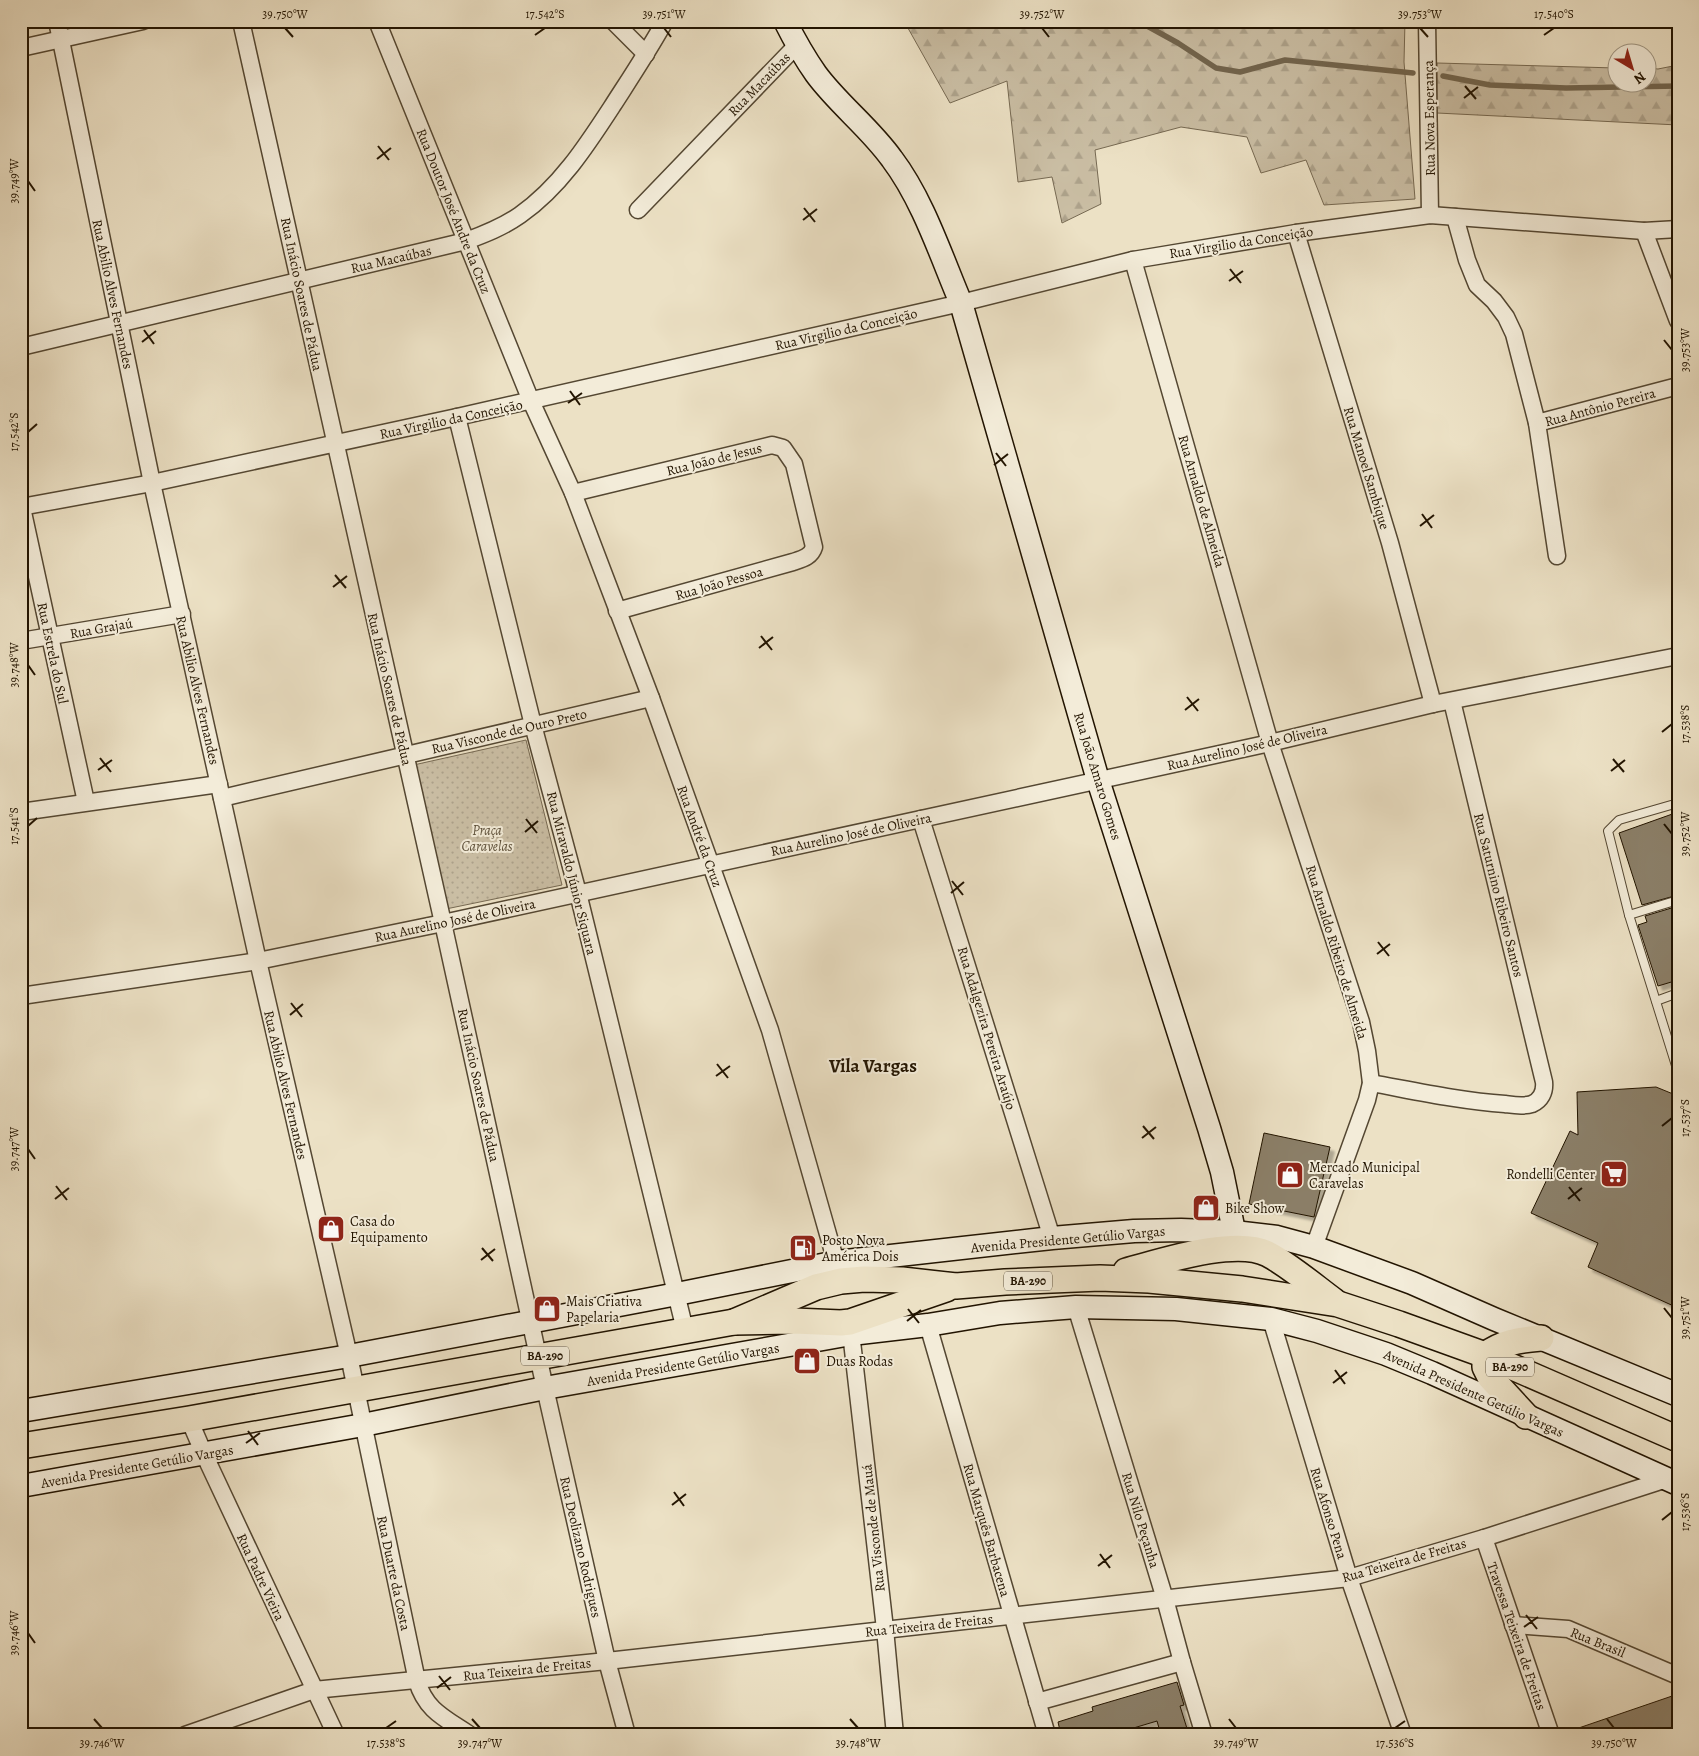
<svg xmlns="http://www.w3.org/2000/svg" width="1699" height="1756" font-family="Alegreya,serif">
<defs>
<pattern id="forest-firs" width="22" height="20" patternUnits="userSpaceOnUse" patternTransform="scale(1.25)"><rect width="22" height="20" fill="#cabea4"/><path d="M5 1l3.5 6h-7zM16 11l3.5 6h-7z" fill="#ada28b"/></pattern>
<pattern id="park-dots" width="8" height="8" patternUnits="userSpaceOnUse" patternTransform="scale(1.25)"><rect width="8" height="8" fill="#cabea4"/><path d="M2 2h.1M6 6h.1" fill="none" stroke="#ada28b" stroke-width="1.8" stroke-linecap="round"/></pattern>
<filter id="shadow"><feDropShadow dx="4.5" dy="4.5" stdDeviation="1" flood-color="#0004"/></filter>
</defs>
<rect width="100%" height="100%" fill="#ece1c5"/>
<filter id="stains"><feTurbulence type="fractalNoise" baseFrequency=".004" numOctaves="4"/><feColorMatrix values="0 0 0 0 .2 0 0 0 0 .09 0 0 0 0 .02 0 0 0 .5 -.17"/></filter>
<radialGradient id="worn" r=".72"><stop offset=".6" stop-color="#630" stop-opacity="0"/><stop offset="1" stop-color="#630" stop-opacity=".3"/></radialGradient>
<!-- forest -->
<g fill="url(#forest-firs)" stroke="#766952">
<polygon points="904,21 1405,21 1404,62 1415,199 1324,205 1306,160 1261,173 1247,137 1181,127 1095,150 1101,204 1062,223 1052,177 1018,182 1007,81 950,103"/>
<polygon points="1437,63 1616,68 1616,82 1646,82 1647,68 1658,69 1678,65 1678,125 1437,113"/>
</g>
<!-- park -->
<polygon fill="url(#park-dots)" stroke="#766952" points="526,740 562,885 441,910 409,766"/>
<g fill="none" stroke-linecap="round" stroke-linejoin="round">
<!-- stream -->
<g stroke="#72654e" stroke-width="5.5">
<polyline points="1138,21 1178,43 1216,68 1240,72 1285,60 1413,73"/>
<polyline points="1443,76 1490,85 1566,88 1678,86"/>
</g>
</g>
<!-- building -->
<g fill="#8b7f67" stroke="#221401" filter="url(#shadow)">
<polygon points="1678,812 1678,895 1642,905 1619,833"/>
<polygon points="1678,906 1678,980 1658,986 1638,925 1647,922 1645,916"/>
<polygon points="1656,1087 1678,1096 1678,1308 1588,1267 1598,1243 1531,1213 1570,1131 1578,1135 1577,1092"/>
<polygon points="1264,1133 1330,1147 1314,1217 1249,1204"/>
<polygon points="1177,1682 1184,1705 1180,1706 1189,1735 1161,1735 1157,1721 1110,1735 1061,1735 1058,1722 1093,1711 1092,1707"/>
<polygon points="1678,1694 1678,1735 1568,1735 1567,1732"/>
</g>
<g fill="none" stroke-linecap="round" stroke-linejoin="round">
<!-- lane casing -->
<g stroke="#544732" stroke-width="10">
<g id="lane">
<polyline points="1678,803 1619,820 1608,831 1629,915 1678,1072"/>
<polyline points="1629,915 1678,900"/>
<polyline points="1656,1001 1678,993"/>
</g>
</g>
<!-- street casing -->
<g stroke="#544732" stroke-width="19">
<g id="street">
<path d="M57 21 152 483 258 961 349 1356 417 1681C426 1711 445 1718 470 1735"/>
<polyline points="241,21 443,923 545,1388 607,1661 627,1735"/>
<polyline points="377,21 531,401 573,493 651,698 770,1030 839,1273"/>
<polyline points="613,21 646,54"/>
<polyline points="1427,21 1430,215"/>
<polyline points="21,48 143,21"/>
<polyline points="638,210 797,45"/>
<polyline points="1455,217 1467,260 1477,285 1494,301 1506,317 1514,334 1537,423 1557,556"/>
<polyline points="1644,231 1678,321"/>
<polyline points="1296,233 1390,543 1433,704"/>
<polyline points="1133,260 1270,743 1361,1022 1367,1051 1371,1083 1367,1100 1314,1247"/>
<path d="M21 347 466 241C485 234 503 227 520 215 560 187 587 145 613 105 631 77 649 50 665 21"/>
<polyline points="457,417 533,725 578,893 685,1330"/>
<polyline points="1537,423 1678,386"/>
<path d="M573 493 772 445 783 448 794 464 814 547C811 557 802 559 793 562L617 611"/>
<polyline points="21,503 86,802"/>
<polyline points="21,507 152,483 457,417 961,303 1133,260 1296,233 1430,215 1644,231 1678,229"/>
<polyline points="21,641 182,614"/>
<polyline points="222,798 651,698"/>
<polyline points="21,812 219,784"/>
<polyline points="921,819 1052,1238"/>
<polyline points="21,996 258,961 443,923 1270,743 1433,704 1678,656"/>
<path d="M1371 1083C1415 1091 1460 1101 1505 1104 1513 1105 1523 1107 1532 1104 1541 1100 1545 1092 1544 1082L1452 701"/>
<polyline points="1076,1307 1165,1599 1182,1662 1204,1735"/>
<polyline points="1271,1319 1349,1578 1403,1735"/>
<polyline points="850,1324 885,1629 895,1735"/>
<polyline points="928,1325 1047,1735"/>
<polyline points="189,1419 204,1454 336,1735"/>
<polyline points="1484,1538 1551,1735"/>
<polyline points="1513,1625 1568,1629 1678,1676"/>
<polyline points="1037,1702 1182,1662"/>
<polyline points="185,1735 314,1690 607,1661 1349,1578 1484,1538 1667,1479"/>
</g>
</g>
<!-- secondary casing -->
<g stroke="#221401" stroke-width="25">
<g id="secondary">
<path d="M785 21C794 39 804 57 816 74 838 104 870 128 892 159 923 200 941 256 961 303L1098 780 1209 1128 1222 1172 1237 1246"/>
<polyline points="21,1411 349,1356 677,1294 837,1262 1052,1238 1134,1231 1181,1230 1234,1232 1277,1237 1314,1247 1412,1283 1494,1319 1678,1395"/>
<polyline points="21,1486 363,1425 545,1388 851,1334 928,1325 1000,1313 1076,1307 1176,1309 1271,1319 1317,1331 1386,1354 1432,1373 1678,1484"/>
</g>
</g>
<!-- primary casing -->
<g stroke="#221401" stroke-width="28">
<g id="primary">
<path d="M1126 1271C1161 1262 1235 1237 1268 1254 1289 1265 1315 1287 1334 1301"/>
<polyline points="734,1322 816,1287 841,1281 864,1279 902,1280 956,1286 1005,1282 1100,1278 1149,1280 1242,1289 1338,1304 1399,1324 1485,1355 1678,1439"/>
<path d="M1526 1416 1490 1377 1485 1367V1355C1504 1342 1518 1340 1541 1338"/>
<polyline points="21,1446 189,1419 734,1322 794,1321 841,1323 850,1322 946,1289"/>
</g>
</g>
<!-- lane -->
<use href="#lane" stroke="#f3ecd9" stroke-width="8"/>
<!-- street -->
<use href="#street" stroke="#f3ecd9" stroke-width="16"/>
<!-- secondary -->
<use href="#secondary" stroke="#f3ecd9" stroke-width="22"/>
<!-- primary -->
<use href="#primary" stroke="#ece1c5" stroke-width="25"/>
</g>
<!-- ticks -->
<path fill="none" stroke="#221401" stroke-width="2" d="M285 28 293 37M664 28 671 37M1042 28 1049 37M1420 28 1428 37M535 35 545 28M1544 35 1554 28M1465 86 1476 99M1464 98 1478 87M378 146 389 160M377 159 391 148M28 181 35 191M804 208 815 222M803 220 817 209M1230 269 1241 283M1229 281 1243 271M144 330 154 344M1664 340 1672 350M142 342 156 331M570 391 580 405M568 403 582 393M28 432 37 424M996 453 1006 466M994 465 1008 454M1422 514 1432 528M1420 526 1434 515M335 575 346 588M333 587 347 576M761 636 772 650M759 648 773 637M28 665 35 675M1187 697 1198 711M1185 710 1199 699M1662 732 1672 724M100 758 111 772M1613 759 1624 772M98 770 112 760M1611 771 1625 760M526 819 537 833M1664 824 1672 834M28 826 37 818M525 832 538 821M952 881 963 895M951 893 964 882M1378 942 1389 956M1377 954 1390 944M291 1003 302 1017M290 1015 303 1004M717 1064 728 1078M716 1076 730 1066M1143 1126 1154 1139M1662 1126 1672 1118M1142 1138 1156 1127M28 1149 35 1159M56 1186 67 1200M1569 1187 1580 1201M55 1199 69 1188M1568 1199 1582 1188M482 1248 493 1261M481 1260 495 1249M1664 1308 1672 1318M908 1309 919 1323M907 1321 921 1310M1335 1370 1345 1384M1333 1383 1347 1372M248 1431 258 1445M246 1443 260 1433M674 1492 684 1506M672 1505 686 1494M1662 1520 1672 1512M1100 1554 1110 1568M1098 1566 1112 1555M1526 1615 1537 1629M1524 1627 1538 1617M28 1633 35 1643M439 1676 450 1690M437 1688 451 1677M94 1719 102 1728M472 1719 480 1728M850 1719 858 1728M1229 1719 1236 1728M1607 1719 1614 1728M386 1728 396 1721M1395 1728 1405 1721"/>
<!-- icons -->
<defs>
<g id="supermarket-square" transform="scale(1.4375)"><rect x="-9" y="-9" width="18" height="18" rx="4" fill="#8f2418" stroke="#f3ecd9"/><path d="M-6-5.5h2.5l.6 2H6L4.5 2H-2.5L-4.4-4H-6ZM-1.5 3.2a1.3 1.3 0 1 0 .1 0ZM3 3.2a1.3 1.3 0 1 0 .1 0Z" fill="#fff"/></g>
<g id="shop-square" transform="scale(1.4375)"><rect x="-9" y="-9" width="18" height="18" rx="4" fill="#8f2418" stroke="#f3ecd9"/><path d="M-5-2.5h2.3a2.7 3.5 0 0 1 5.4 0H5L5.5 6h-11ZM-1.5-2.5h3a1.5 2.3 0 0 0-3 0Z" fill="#fff"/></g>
<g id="fuel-square" transform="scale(1.4375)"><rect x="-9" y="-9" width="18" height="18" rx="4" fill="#8f2418" stroke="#f3ecd9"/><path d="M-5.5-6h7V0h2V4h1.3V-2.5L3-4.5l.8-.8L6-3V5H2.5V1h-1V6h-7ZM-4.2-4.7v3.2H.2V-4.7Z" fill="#fff"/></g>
</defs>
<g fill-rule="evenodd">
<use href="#supermarket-square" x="1614" y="1174"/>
<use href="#shop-square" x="1290" y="1175"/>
<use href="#shop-square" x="1206" y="1208"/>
<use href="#shop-square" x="331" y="1229"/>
<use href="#fuel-square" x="803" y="1248"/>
<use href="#shop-square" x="547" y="1309"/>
<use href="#shop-square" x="807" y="1361"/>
</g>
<g text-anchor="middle" stroke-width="4" stroke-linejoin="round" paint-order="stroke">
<!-- shield labels -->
<g fill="#f3ecd9" stroke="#615542" stroke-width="1">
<rect x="1004" y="1271.5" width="48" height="19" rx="4"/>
<rect x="521" y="1346.5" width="48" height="19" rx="4"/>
<rect x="1486" y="1357.5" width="48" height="19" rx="4"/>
</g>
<g font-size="12" font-weight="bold" fill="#221401">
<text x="1028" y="1285">BA-290</text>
<text x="545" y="1360">BA-290</text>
<text x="1510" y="1371">BA-290</text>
</g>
<!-- street labels -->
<g font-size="14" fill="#221401" stroke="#f3ecd9">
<text transform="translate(759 84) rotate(-46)" y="5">Rua Macaúbas</text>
<text transform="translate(1429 118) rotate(-91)" y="5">Rua Nova Esperança</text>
<text transform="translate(454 211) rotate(68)" y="5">Rua Doutor José Andre da Cruz</text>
<text transform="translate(1241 242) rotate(-9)" y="5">Rua Virgilio da Conceição</text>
<text transform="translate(391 259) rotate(-13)" y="5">Rua Macaúbas</text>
<text transform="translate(113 294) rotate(78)" y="5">Rua Abilio Alves Fernandes</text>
<text transform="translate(302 294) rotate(78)" y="5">Rua Inácio Soares de Pádua</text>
<text transform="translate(846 329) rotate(-13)" y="5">Rua Virgilio da Conceição</text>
<text transform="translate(1600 407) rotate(-15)" y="5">Rua Antônio Pereira</text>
<text transform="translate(451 419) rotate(-12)" y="5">Rua Virgilio da Conceição</text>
<text transform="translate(714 459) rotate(-14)" y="5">Rua João de Jesus</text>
<text transform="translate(1367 468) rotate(73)" y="5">Rua Manoel Sambique</text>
<text transform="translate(1202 501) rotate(74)" y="5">Rua Arnaldo de Almeida</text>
<text transform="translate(719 583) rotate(-16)" y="5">Rua João Pessoa</text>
<text transform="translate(101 628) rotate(-10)" y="5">Rua Grajaú</text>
<text transform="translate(53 653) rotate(78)" y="5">Rua Estrela do Sul</text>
<text transform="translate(390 689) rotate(77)" y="5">Rua Inácio Soares de Pádua</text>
<text transform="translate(198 690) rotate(77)" y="5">Rua Abilio Alves Fernandes</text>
<text transform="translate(509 731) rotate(-13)" y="5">Rua Visconde de Ouro Preto</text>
<text transform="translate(1247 747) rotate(-13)" y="5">Rua Aurelino José de Oliveira</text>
<text transform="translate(1098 776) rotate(73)" y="5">Rua João Amaro Gomes</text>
<text transform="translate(851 834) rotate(-12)" y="5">Rua Aurelino José de Oliveira</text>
<text transform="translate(700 836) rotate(70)" y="5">Rua André da Cruz</text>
<text transform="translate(572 873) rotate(76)" y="5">Rua Miravaldo Júnior Siquara</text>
<text transform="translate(1499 895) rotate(76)" y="5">Rua Saturnino Ribeiro Santos</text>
<text transform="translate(455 920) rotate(-12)" y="5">Rua Aurelino José de Oliveira</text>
<text transform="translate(1337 952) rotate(73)" y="5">Rua Arnaldo Ribeiro de Almeida</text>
<text transform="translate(987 1028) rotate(73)" y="5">Rua Adalgezira Pereira Araújo</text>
<text transform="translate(286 1085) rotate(77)" y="5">Rua Abilio Alves Fernandes</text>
<text transform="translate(479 1085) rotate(78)" y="5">Rua Inácio Soares de Pádua</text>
<text transform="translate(1068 1239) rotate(-5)" y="5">Avenida Presidente Getúlio Vargas</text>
<text transform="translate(683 1364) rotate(-10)" y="5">Avenida Presidente Getúlio Vargas</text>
<text transform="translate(1474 1393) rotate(24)" y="5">Avenida Presidente Getúlio Vargas</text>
<text transform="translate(137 1466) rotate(-10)" y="5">Avenida Presidente Getúlio Vargas</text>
<text transform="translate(1329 1513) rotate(73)" y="5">Rua Afonso Pena</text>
<text transform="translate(1141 1520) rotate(73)" y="5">Rua Nilo Peçanha</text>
<text transform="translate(873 1528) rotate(-96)" y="5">Rua Visconde de Mauá</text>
<text transform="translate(987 1530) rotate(74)" y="5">Rua Marquês Barbacena</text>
<text transform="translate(581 1547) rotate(77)" y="5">Rua Deolizano Rodrigues</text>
<text transform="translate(1404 1560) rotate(-16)" y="5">Rua Teixeira de Freitas</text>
<text transform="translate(394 1573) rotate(78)" y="5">Rua Duarte da Costa</text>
<text transform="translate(261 1577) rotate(65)" y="5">Rua Padre Vieira</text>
<text transform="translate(929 1625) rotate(-6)" y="5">Rua Teixeira de Freitas</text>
<text transform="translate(1517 1636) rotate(71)" y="5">Travessa Teixeira de Freitas</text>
<text transform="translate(1598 1642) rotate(22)" y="5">Rua Brasil</text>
<text transform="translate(527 1669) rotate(-6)" y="5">Rua Teixeira de Freitas</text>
</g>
<!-- park labels -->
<g font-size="14" font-style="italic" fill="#5d503a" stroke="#f3ecd9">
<text x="487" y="835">Praça<tspan x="487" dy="16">Caravelas</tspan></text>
</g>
<!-- poi labels -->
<g font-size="14" fill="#221401" stroke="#f3ecd9" text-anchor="start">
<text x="1309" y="1172">Mercado Municipal<tspan x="1309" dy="16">Caravelas</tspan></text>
<text x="1595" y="1179" text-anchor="end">Rondelli Center</text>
<text x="1225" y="1213">Bike Show</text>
<text x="350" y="1226">Casa do<tspan x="350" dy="16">Equipamento</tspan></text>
<text x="822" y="1245">Posto Nova<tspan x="822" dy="16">América Dois</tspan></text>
<text x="566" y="1306">Mais Criativa<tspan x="566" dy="16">Papelaria</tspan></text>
<text x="826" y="1366">Duas Rodas</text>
</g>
<!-- district labels -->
<g font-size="19" font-weight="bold" fill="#221401" stroke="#f3ecd9">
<text x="873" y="1072">Vila Vargas</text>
</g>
</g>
<!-- margin -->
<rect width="1699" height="1756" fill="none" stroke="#ece1c5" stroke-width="55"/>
<!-- north arrow -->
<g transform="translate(1632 68) rotate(142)"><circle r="24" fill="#f3ecd9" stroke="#9f9683"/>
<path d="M0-4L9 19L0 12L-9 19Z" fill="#8f2418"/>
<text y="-8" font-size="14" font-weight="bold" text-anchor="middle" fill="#221401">N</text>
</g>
<rect x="28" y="28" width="1644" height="1700" fill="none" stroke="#221401" stroke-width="2"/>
<g font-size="12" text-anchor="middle" fill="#221401">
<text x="285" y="18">39.750°W</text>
<text x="545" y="18">17.542°S</text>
<text x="664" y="18">39.751°W</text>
<text x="1042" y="18">39.752°W</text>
<text x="1420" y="18">39.753°W</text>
<text x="1554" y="18">17.540°S</text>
<text transform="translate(14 181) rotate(-90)" y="4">39.749°W</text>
<text transform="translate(1685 350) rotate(-90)" y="4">39.753°W</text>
<text transform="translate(14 432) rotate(-90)" y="4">17.542°S</text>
<text transform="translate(14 665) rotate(-90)" y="4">39.748°W</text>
<text transform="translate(1685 724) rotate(-90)" y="4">17.538°S</text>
<text transform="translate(14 826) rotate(-90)" y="4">17.541°S</text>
<text transform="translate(1685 834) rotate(-90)" y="4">39.752°W</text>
<text transform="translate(1685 1118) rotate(-90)" y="4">17.537°S</text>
<text transform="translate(14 1149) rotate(-90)" y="4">39.747°W</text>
<text transform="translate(1685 1318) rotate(-90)" y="4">39.751°W</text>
<text transform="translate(1685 1512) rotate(-90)" y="4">17.536°S</text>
<text transform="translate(14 1633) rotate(-90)" y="4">39.746°W</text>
<text x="102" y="1747">39.746°W</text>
<text x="386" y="1747">17.538°S</text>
<text x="480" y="1747">39.747°W</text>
<text x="858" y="1747">39.748°W</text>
<text x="1236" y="1747">39.749°W</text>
<text x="1395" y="1747">17.536°S</text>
<text x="1614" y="1747">39.750°W</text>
</g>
<rect width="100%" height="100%" filter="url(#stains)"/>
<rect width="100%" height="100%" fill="url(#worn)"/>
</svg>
